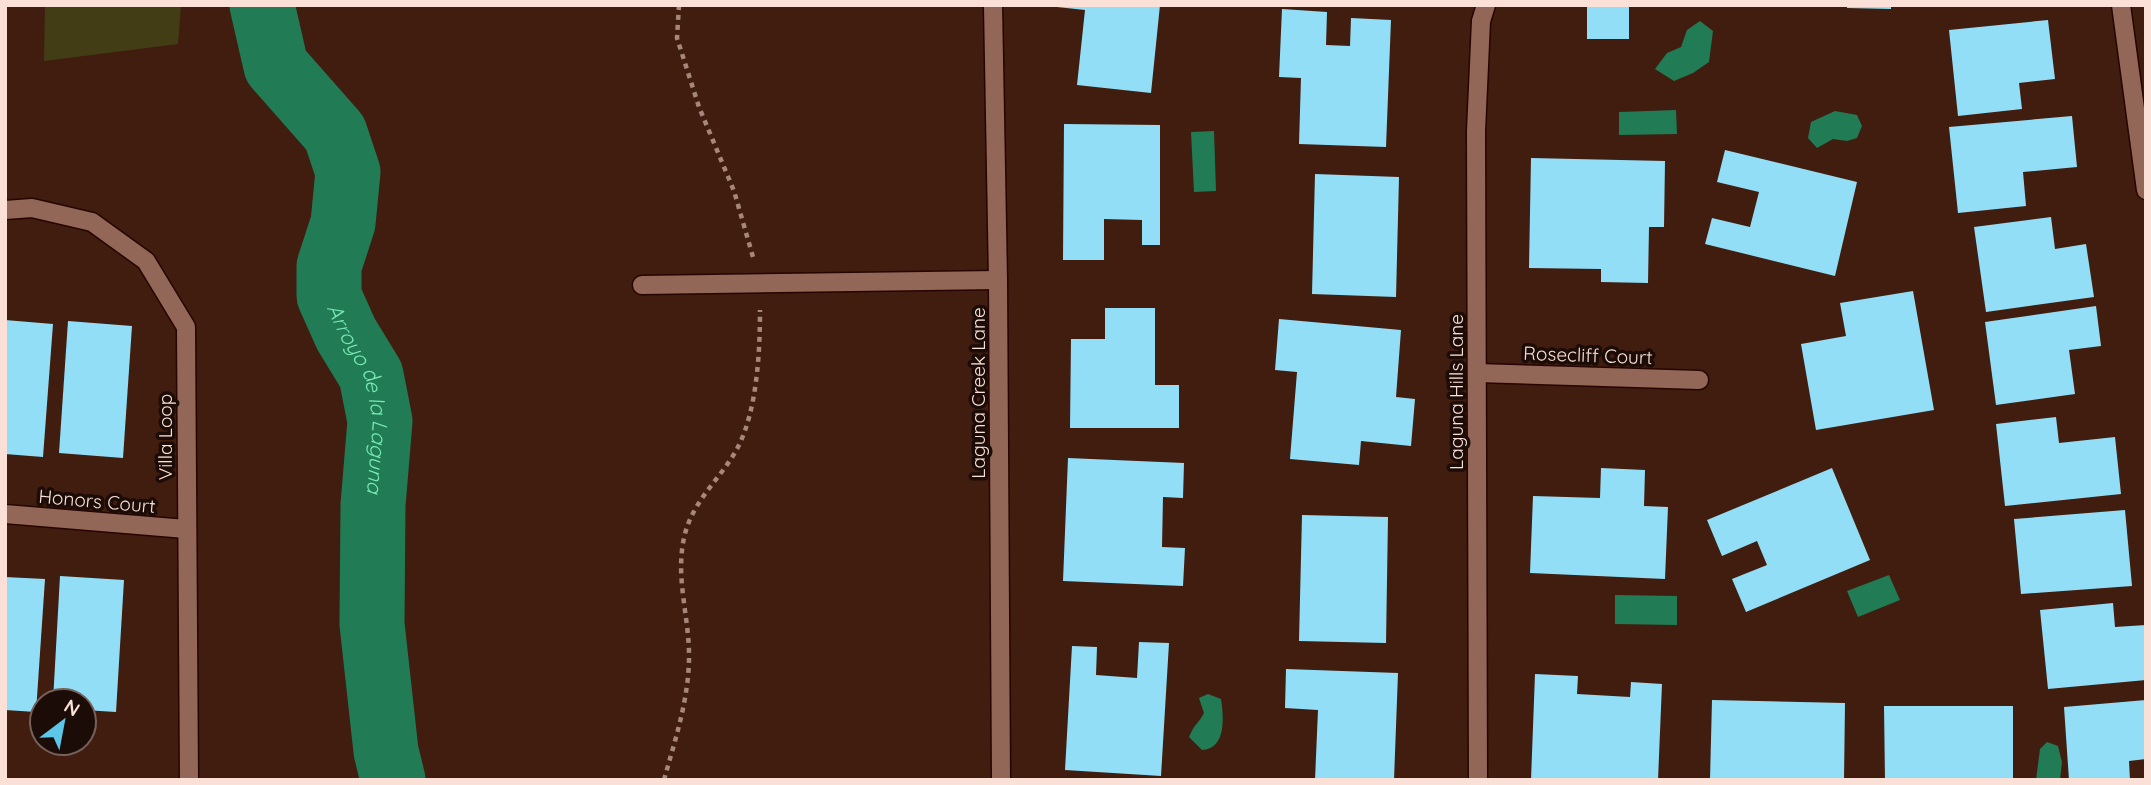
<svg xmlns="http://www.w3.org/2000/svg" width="2151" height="785" font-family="Quicksand,sans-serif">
<rect width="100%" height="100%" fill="#411d0f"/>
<!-- green -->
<polygon fill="#423d15" points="45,5 181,5 178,44 44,61"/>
<!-- water -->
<g fill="#217b55">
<polygon points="1700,21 1713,31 1709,62 1693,73 1674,81 1655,69 1667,53 1681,47 1687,30"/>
<polygon points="1676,110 1677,134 1619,135 1619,112"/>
<polygon points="1835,111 1857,115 1862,126 1857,138 1847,141 1833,139 1817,148 1808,138 1811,122"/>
<polygon points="1214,131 1216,191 1194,192 1191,132"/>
<polygon points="1889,575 1900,600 1858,617 1847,591"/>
<polygon points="1615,595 1677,596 1677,625 1615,624"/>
<path d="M1208 694 1221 699C1224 718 1226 749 1202 750L1189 737C1194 724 1199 723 1204 713L1199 698Z"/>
<polygon points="2047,742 2058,746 2062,762 2060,780 2036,780 2040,749"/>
</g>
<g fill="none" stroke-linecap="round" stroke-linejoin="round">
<!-- river -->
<path stroke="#217b55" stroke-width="65" id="s1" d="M262 5 276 66 335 133 348 172 343 223 329 266V296L346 334 371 375 380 421 373 505 372 624 386 751 393 780"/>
</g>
<!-- building -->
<g fill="#93def7">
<polygon points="1057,5 1160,5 1151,93 1077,85 1085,10 1057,7"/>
<rect x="1587" y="5" width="42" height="34"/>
<polygon points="1847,5 1891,5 1891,9 1847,8"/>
<polygon points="1282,9 1327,12 1326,45 1350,46 1351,18 1391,20 1386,147 1299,144 1301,78 1279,77"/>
<polygon points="2048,20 2055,79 2019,83 2022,109 1958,116 1949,30"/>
<polygon points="2072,116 2077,167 2023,172 2026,206 1958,213 1949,127"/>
<polygon points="1064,124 1160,125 1160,245 1142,245 1142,220 1104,219 1104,260 1063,260"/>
<polygon points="1725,150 1857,182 1835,276 1705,244 1712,218 1750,227 1759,192 1717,182"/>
<polygon points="1531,158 1665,161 1664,227 1649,227 1648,283 1601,282 1601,269 1529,268"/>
<polygon points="1315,174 1399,177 1396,297 1312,294"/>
<polygon points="2051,217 2055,249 2086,244 2094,297 1986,312 1974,227"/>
<polygon points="1913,291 1934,410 1816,430 1801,344 1846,336 1840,303"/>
<polygon points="2096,306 2101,346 2069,350 2075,394 1996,405 1985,322"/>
<polygon points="1105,308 1155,308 1155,385 1179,385 1179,428 1070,428 1071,339 1105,339"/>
<polygon points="1279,319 1401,330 1396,397 1415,399 1411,446 1361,441 1359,465 1290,459 1297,372 1275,370"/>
<polygon points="5,320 53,324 43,457 5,454"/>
<polygon points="68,321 132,326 123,458 59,453"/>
<polygon points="2056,417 2059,443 2115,437 2121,494 2005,506 1996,424"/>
<polygon points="1068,458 1184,463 1183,498 1163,497 1162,547 1185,548 1183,586 1063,581"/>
<polygon points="1601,468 1645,470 1644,506 1668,507 1665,579 1530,573 1533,496 1600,498"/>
<polygon points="1832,468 1870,560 1746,612 1732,579 1767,565 1757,541 1722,556 1707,520"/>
<polygon points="2125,510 2132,586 2021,594 2014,519"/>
<polygon points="1302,515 1388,517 1386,643 1299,641"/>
<polygon points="60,576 124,580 116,712 84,710 84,701 53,701"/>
<polygon points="5,577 45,579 36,712 5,710"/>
<polygon points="2113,603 2115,627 2146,625 2146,680 2048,689 2040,610"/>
<polygon points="1139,642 1169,643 1161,776 1065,770 1072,646 1097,647 1096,675 1137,678"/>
<polygon points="1286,669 1398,673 1394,780 1315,780 1318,710 1285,708"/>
<polygon points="1535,674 1578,676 1577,694 1630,697 1631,682 1662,684 1658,780 1531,780"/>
<polygon points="1712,700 1845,703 1844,780 1710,780"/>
<polygon points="2146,700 2146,759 2129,761 2130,780 2069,780 2064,707"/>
<polygon points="1884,706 2013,706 2013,778 1885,780"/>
</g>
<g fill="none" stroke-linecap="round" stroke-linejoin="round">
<!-- lane casing -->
<g stroke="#260500" stroke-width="21">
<polyline id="lane" points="642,285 998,280"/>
</g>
<!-- street casing -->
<g stroke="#260500" stroke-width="21">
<g id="street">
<polyline points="993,5 998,280 1001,780"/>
<polyline points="5,210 32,208 92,222 146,261 186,327 189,780"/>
<polyline points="1477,373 1699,380"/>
<polyline points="5,514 186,529"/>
<polyline points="1478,780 1476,131 1481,21 1486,5"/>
</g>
</g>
<!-- secondary casing -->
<g stroke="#260500" stroke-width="21">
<polyline id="secondary" points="2121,5 2146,190"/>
</g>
<!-- path -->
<g stroke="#a5877b" stroke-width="4.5" stroke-dasharray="5 5" stroke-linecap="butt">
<polyline points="679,5 677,38 699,107 734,191 753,257"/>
<path d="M664 780C675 740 688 702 689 660 690 619 675 579 684 538 692 500 722 478 738 447 757 410 760 352 760 310"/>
</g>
<!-- lane -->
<use href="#lane" stroke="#926757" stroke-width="18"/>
<!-- street -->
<use href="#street" stroke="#926757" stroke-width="18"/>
<!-- secondary -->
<use href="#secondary" stroke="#926757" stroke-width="18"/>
</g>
<g text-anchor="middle" stroke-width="7" stroke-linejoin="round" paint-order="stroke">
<!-- street labels -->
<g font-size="19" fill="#fae0d7" stroke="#1c0c07">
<text transform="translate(1588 355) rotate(2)" y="7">Rosecliff Court</text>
<text transform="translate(1456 392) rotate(-90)" y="7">Laguna Hills Lane</text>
<text transform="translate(978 393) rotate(-90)" y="7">Laguna Creek Lane</text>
<text transform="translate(165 437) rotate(-90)" y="7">Villa Loop</text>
<text transform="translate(97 501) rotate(5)" y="7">Honors Court</text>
</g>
<!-- water labels -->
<g font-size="21" font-style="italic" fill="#77ebb4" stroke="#1c0c07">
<text dy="7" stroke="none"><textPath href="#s1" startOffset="429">Arroyo de la Laguna</textPath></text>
</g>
</g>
<!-- border -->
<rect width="2151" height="785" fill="none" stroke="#fae0d7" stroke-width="14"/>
<!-- north arrow -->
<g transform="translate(63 722) rotate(32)"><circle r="33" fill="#1c0c07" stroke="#75615a" stroke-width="2"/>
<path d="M0-5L12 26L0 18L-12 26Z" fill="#5cc7e8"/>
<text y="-10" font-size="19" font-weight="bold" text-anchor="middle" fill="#fae0d7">N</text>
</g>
</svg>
